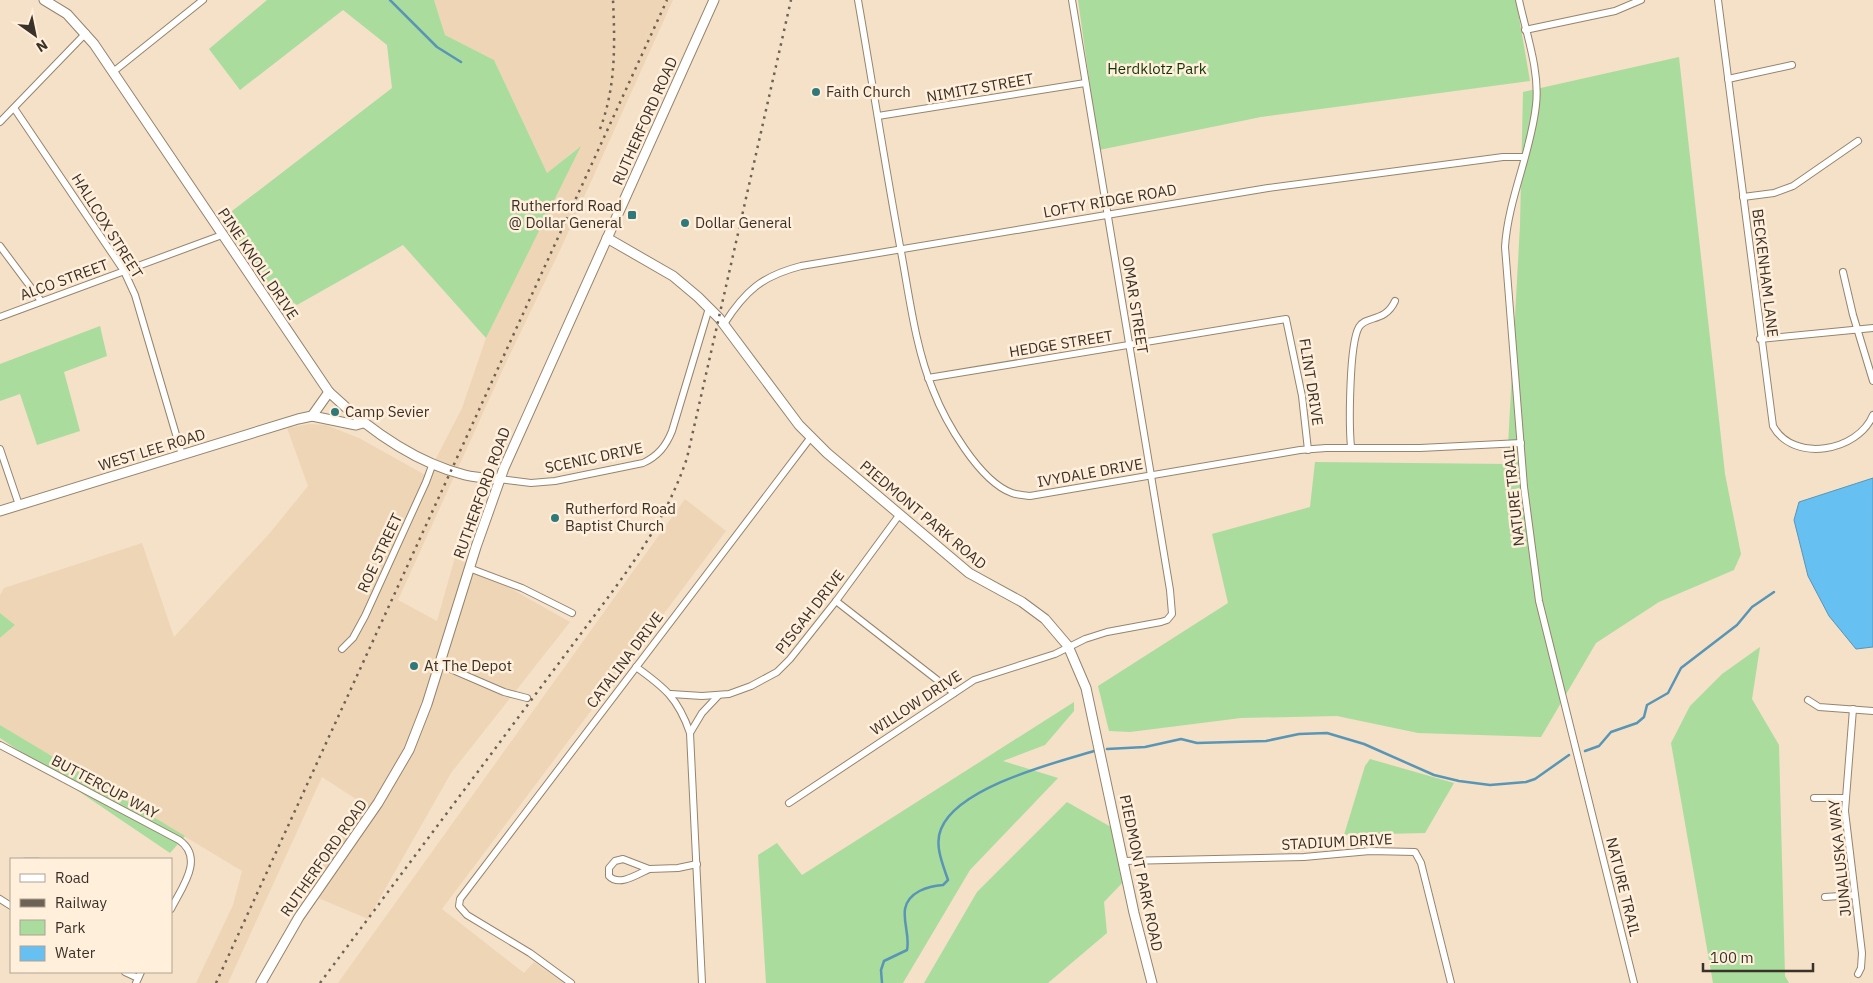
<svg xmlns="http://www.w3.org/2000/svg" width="1873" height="983" font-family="'IBM Plex Sans',sans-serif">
<rect width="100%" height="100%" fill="#f4e1c8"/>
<!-- built -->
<g fill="#eed5b6">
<polygon points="434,0 673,0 561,248 503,369 398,600 437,621 455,557 570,622 451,773 368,919 297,889 359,801 322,777 228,983 196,983 233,905 242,871 0,725 0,638 15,625 0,613 0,595 4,588 142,543 174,637 269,534 308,486 287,428 309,424 326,425 359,438 427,476 462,408 486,338 579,147 547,173 494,60 445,35"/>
<polygon points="685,499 726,531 442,909 524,973 534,962 564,983 338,983"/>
</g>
<!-- green -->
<g fill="#aadc9d">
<polygon points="267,0 434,0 445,35 494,60 547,173 581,146 486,338 403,245 297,305 267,285 223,218 392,88 387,45 343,10 240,90 209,49"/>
<polygon points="1078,0 1516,0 1530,81 1261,117 1099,150"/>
<polygon points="1679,57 1725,474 1741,554 1734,570 1659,602 1596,643 1541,737 1418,733 1337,716 1241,718 1130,732 1109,731 1098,686 1228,603 1212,534 1310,507 1315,462 1507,464 1520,225 1523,92"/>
<polygon points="100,326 107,356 64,372 80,431 37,445 20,394 0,401 0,364"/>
<polygon points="0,613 15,625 0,638"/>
<polygon points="1760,647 1752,699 1779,745 1785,976 1789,983 1713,983 1671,743 1690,706 1722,674"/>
<polygon points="1074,702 1074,711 1045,745 1003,761 1058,778 970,870 903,983 766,983 758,855 777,843 802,875"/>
<polygon points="0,725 185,836 170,853 0,738"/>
<polygon points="1370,759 1454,783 1425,833 1344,835 1365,766"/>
<polygon points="1067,802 1111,827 1125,880 1104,902 1107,933 1048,983 924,983 977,892"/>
</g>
<!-- water -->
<polygon fill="#66c0f1" stroke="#5995b5" points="1873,478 1873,647 1856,649 1829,616 1808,576 1794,520 1799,502"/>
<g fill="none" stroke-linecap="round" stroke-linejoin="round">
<!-- stream -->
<g stroke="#5995b5" stroke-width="2.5">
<polyline points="390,0 437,47 461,62"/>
<polyline points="1107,749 1145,747 1181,739 1197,743 1266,741 1299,734 1327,733 1364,744 1434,775 1459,781 1490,785 1526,782 1535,779 1569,755"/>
<polyline points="1585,751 1599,746 1611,732 1637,723 1644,717 1647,705 1668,693 1681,668 1737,625 1752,607 1774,592"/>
<polyline points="24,859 39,859"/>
<path d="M882 983 881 970 884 961 907 950C910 936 903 923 905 909 908 892 928 886 943 885L948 880C943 865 934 845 941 829 958 787 1054 763 1094 751"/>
</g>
<!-- street casing -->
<g stroke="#96846d" stroke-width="8">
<g id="street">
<path d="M858 0C873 86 886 172 902 257 910 301 916 349 933 390 945 421 979 481 1012 493 1017 495 1025 495 1030 496L1300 450 1326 448H1420L1521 443"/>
<path d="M1519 0C1526 33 1540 71 1536 105 1531 153 1508 199 1505 247L1524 487 1539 601 1634 983"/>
<path d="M1718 0 1773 426C1793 463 1858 452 1873 415"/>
<polyline points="1525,30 1615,11 1641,0"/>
<polyline points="113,72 203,0"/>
<polyline points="1728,79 1792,65"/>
<polyline points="14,108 124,271 135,295 182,455"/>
<polyline points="878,116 1085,83"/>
<polyline points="0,122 86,33"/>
<polyline points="1743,197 1774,193 1793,186 1858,141"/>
<polyline points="0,246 41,301"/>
<polyline points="1843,272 1853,315 1873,381"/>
<polyline points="0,317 222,235"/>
<path d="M724 324C745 291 762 276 801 266L1268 188 1503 157H1524"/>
<polyline points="1760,339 1873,328"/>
<polyline points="928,378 1286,319 1302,396 1308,450"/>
<path d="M1351 447C1349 425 1349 344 1359 327 1366 315 1385 323 1395 301"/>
<polyline points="0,449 19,505"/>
<path d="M499 479 531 483 555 481 643 463C658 456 666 446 672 431L709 308"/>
<polyline points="469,568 522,588 572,613"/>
<polyline points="836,601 954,693"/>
<polyline points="342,649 353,638 365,616 426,482 433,463"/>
<polyline points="439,664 504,692 527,698"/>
<path d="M636 667C664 687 678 698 690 733"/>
<polyline points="671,694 702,696 729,694 751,686 777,672 790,659 836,601 900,514"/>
<polyline points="1808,700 1819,707 1873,711"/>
<polyline points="1853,709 1845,811 1862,953 1861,968 1858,974"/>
<path d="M0 745 179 840C205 858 182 887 171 909"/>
<polyline points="1814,798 1845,798"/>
<polyline points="789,803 974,680 1055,654 1085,639 1107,632 1161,622 1167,620 1172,614 1170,590 1072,0"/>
<path d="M623 859 649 869C638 874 619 887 609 876V868L615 861Z"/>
<polyline points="1123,861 1304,857 1370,851 1415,852 1421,863 1451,983"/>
<polyline points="649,869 678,868 697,864"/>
<polyline points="1825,897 1855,895"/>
<polyline points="0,899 11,906"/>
<polyline points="125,972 138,978"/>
<polyline points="136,983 141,972"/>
<polyline points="571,983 530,953 467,915 459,906 460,899 811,437"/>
<polyline points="702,983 690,733 702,713 718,696"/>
</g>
</g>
<!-- secondary casing -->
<g stroke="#96846d" stroke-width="11">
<g id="secondary">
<path d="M44 0 67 14 94 44 329 392C367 428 413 462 465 475 476 478 488 478 499 479"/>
<polyline points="607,238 673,276 698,297 719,318 799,425 827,453 969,573 1022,602 1045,619 1068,646 1086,688 1134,913 1152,983"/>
<polyline points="312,416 329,392"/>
<polyline points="0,511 298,419 312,416 356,425 363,423"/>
<polyline points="261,983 299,917 378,803 409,750 427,704 476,547 504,468 714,0"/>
</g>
</g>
<!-- street -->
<use href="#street" stroke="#fff" stroke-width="6"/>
<!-- secondary -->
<use href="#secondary" stroke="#fff" stroke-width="9"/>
<!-- rail -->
<g stroke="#6d6255" stroke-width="2.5" stroke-dasharray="2.5 5" stroke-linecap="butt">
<path d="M600 129C616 87 615 44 613 0"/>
<polyline points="216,983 667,0"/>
<path d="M320 983 615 588C646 545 670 508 687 458L791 0"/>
</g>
</g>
<!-- markers -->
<g fill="#2f797a" stroke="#ffefdb" stroke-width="2">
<circle cx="816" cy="92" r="5"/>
<rect x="627" y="210" width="10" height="10" rx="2.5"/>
<circle cx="685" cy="223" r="5"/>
<circle cx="335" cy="412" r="5"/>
<circle cx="555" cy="518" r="5"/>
<circle cx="414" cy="666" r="5"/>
</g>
<g text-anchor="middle" stroke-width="5" stroke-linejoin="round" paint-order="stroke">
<!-- park labels -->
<g font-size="15" fill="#123607" stroke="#ffefdb">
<text x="1157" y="74">Herdklotz Park</text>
</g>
<!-- street labels -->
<g font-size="15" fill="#3a3229" stroke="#ffefdb">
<text transform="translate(980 88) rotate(-10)" y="5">NIMITZ STREET</text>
<text transform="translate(645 121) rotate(-66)" y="5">RUTHERFORD ROAD</text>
<text transform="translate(1110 201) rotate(-10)" y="5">LOFTY RIDGE ROAD</text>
<text transform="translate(107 226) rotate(58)" y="5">HALLCOX STREET</text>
<text transform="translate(258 264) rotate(56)" y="5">PINE KNOLL DRIVE</text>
<text transform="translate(1765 273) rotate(83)" y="5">BECKENHAM LANE</text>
<text transform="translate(64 280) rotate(-20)" y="5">ALCO STREET</text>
<text transform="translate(1135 305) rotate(81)" y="5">OMAR STREET</text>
<text transform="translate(1061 344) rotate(-9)" y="5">HEDGE STREET</text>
<text transform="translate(1311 382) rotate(81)" y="5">FLINT DRIVE</text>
<text transform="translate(152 450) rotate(-17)" y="5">WEST LEE ROAD</text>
<text transform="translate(594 458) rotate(-12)" y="5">SCENIC DRIVE</text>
<text transform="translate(1090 473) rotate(-10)" y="5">IVYDALE DRIVE</text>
<text transform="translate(482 493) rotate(-70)" y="5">RUTHERFORD ROAD</text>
<text transform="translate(1514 496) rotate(-96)" y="5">NATURE TRAIL</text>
<text transform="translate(923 515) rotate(40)" y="5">PIEDMONT PARK ROAD</text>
<text transform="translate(380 553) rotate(-65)" y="5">ROE STREET</text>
<text transform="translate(810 612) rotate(-52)" y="5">PISGAH DRIVE</text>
<text transform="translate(625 660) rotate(-53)" y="5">CATALINA DRIVE</text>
<text transform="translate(916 703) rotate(-33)" y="5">WILLOW DRIVE</text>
<text transform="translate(105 787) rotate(28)" y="5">BUTTERCUP WAY</text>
<text transform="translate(1337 842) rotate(-3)" y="5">STADIUM DRIVE</text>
<text transform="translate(324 858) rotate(-55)" y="5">RUTHERFORD ROAD</text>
<text transform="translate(1840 858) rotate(-96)" y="5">JUNALUSKA WAY</text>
<text transform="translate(1141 873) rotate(78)" y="5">PIEDMONT PARK ROAD</text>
<text transform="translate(1623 887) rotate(76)" y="5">NATURE TRAIL</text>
</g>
<!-- poi labels -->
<g font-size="15" fill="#3a3229" stroke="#ffefdb" text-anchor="start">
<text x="826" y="97">Faith Church</text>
<text x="622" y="211" text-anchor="end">Rutherford Road<tspan x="622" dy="17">@ Dollar General</tspan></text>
<text x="695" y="228">Dollar General</text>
<text x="345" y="417">Camp Sevier</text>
<text x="565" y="514">Rutherford Road<tspan x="565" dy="17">Baptist Church</tspan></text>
<text x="424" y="671">At The Depot</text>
</g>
</g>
<!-- legend -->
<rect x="10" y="858" width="162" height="115" fill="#ffefdb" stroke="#b0a394"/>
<rect x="20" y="874" width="25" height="8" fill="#ffffff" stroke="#b0a394"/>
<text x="55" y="883" font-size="15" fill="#3a3229">Road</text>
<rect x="20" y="899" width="25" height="8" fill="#6d6255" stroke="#b0a394"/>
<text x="55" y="908" font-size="15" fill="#3a3229">Railway</text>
<rect x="20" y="920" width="25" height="15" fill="#aadc9d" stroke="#b0a394"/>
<text x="55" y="933" font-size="15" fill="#3a3229">Park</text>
<rect x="20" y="946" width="25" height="15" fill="#66c0f1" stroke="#b0a394"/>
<text x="55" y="958" font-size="15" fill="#3a3229">Water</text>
<!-- north arrow -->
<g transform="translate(35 35) rotate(147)" stroke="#ffefdb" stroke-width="4" paint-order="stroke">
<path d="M0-4L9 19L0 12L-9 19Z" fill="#3a3229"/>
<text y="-8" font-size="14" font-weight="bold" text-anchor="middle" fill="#3a3229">N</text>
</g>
<!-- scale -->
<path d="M1703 963v8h110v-8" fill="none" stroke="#3a3229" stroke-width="2.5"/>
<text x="1710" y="963" font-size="15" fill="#3a3229" stroke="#ffefdb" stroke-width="4" paint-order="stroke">100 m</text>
</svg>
